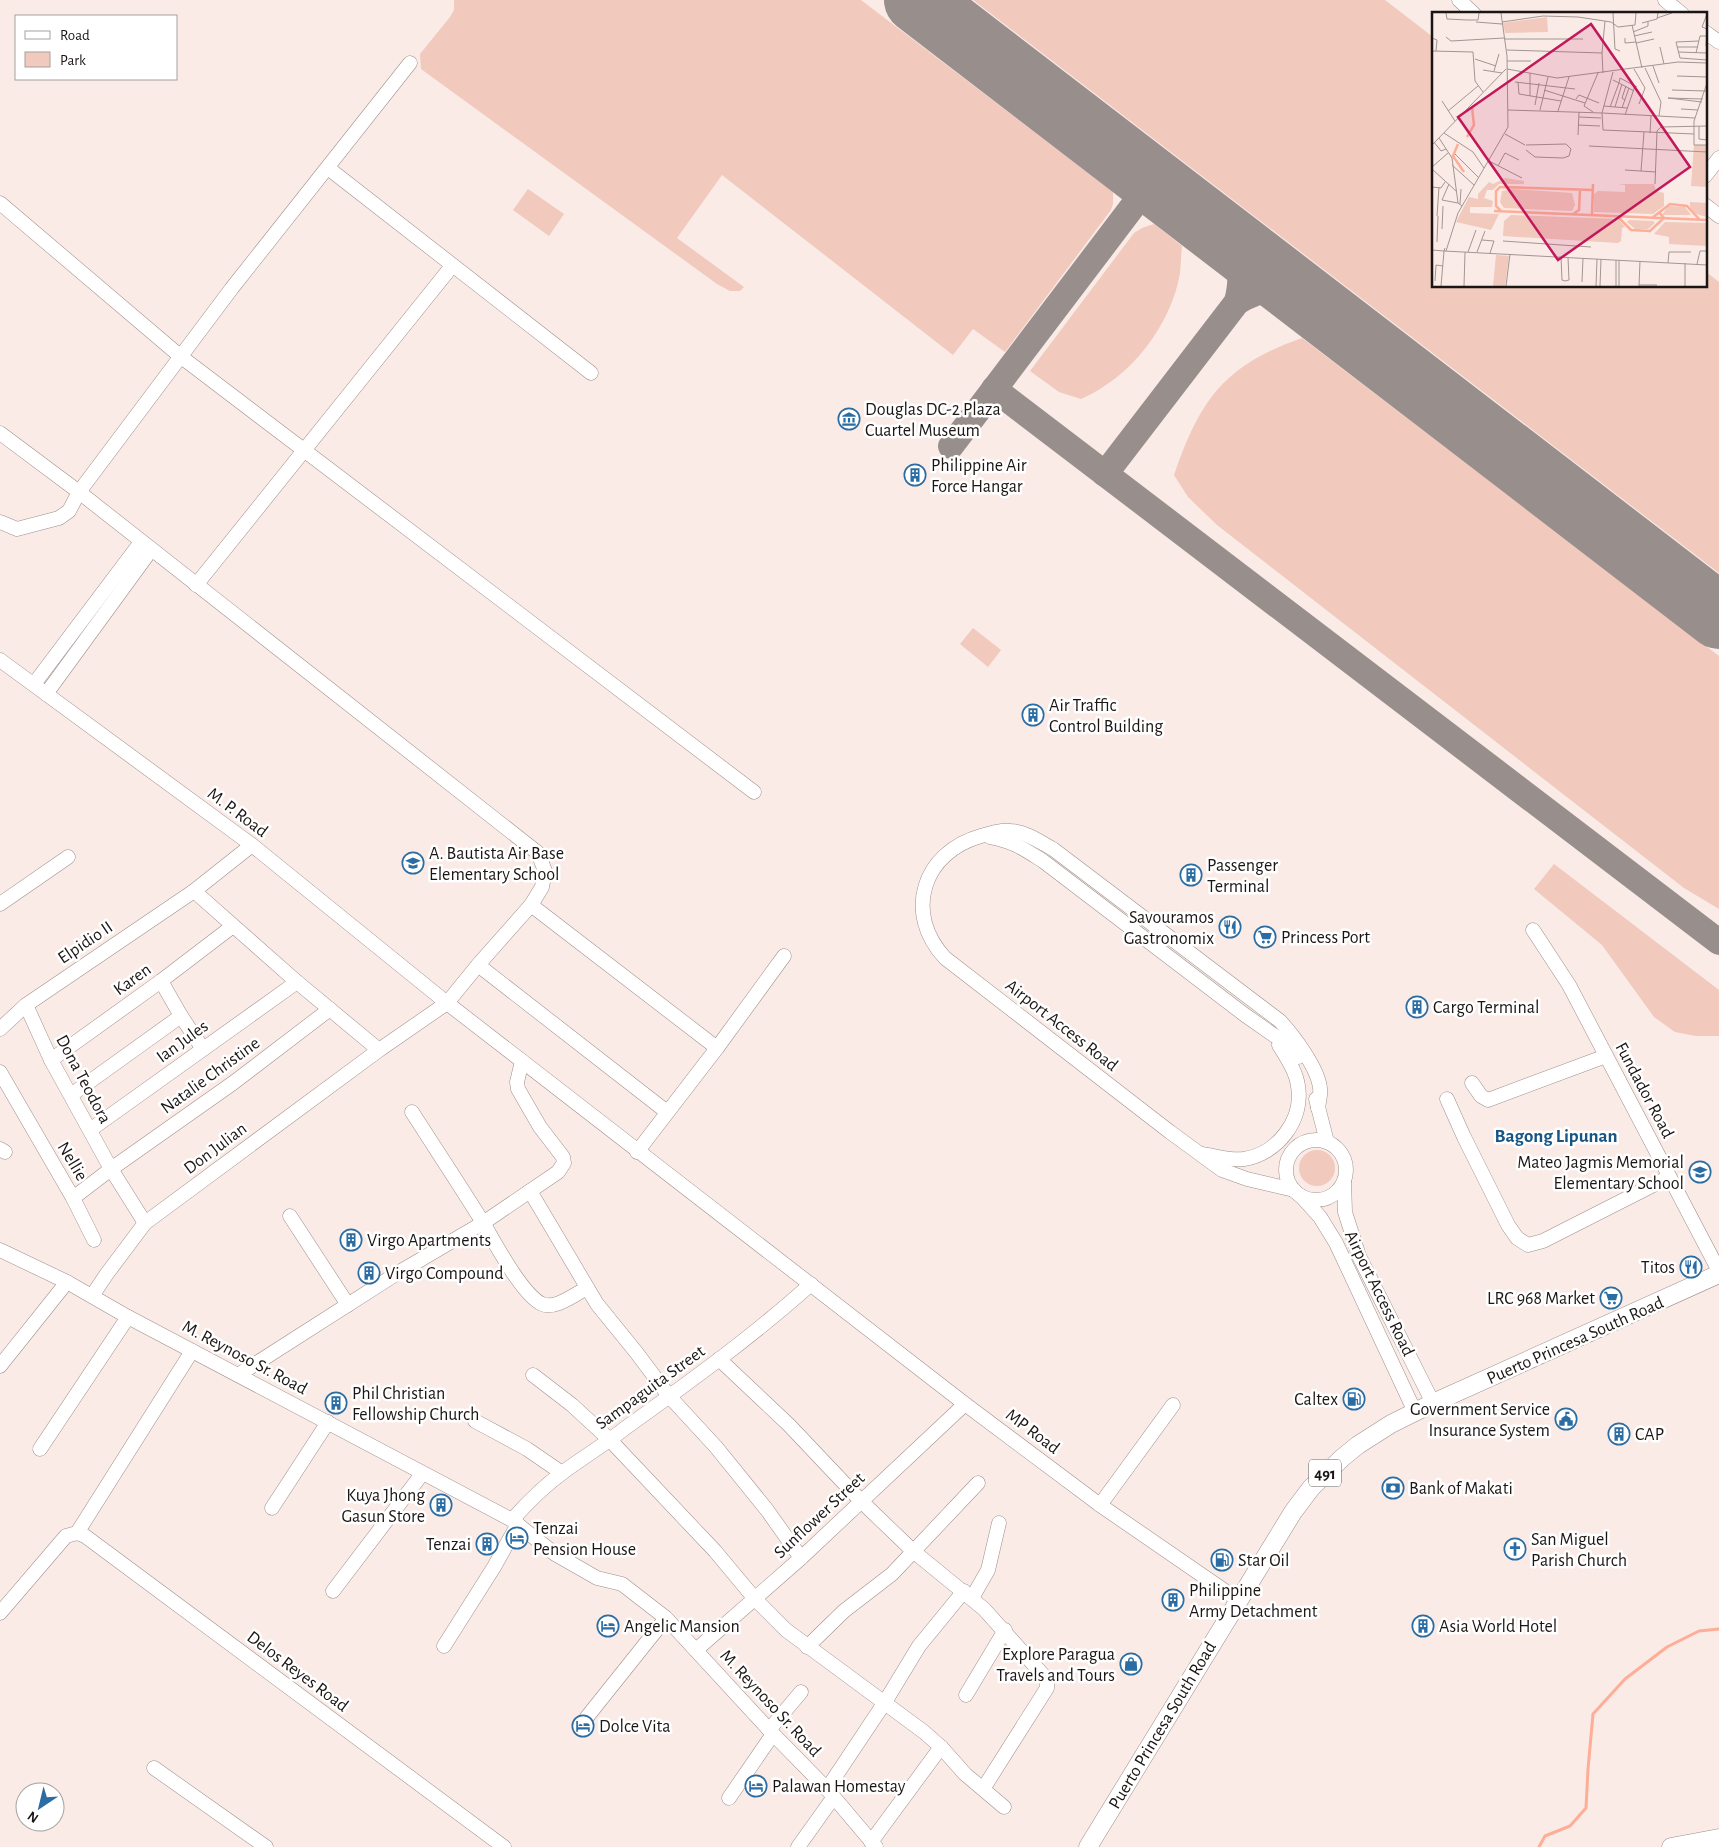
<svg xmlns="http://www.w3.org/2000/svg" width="1719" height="1847" font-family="'Alegreya Sans',sans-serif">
<rect width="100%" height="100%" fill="#faebe7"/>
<!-- green -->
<g fill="#f1c9bd">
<polygon points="454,0 861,0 1113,192 1113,204 1111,210 1005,352 973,329 953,355 722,175 677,238 744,287 740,291 730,291 717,284 421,69 420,54 450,17 454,10"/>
<polygon points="973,0 1385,0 1433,37 1433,286 1705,286 1705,271 1719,282 1719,573"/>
<polygon points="528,189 564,214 549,236 513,210"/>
<path d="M1154 224 1182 246C1181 255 1181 264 1180 273 1171 326 1130 378 1081 399L1059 392 1030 371 1134 233 1142 228Z"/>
<path d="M1302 338 1719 656V909L1684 888 1217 525 1188 497 1174 475C1200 399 1225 365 1302 338Z"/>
<polygon points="973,628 1001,650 988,667 960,644"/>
<polygon points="1554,864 1719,990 1719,1036 1696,1036 1675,1032 1654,1017 1602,945 1534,889"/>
<circle cx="1317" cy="1168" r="18"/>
</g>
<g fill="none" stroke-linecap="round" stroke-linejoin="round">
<!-- stream -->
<polyline stroke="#feae97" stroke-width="3" points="1539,1847 1545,1836 1570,1826 1586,1808 1588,1769 1593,1714 1625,1679 1667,1647 1699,1631 1719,1629"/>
<!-- taxiway -->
<g stroke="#988e8b" stroke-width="26">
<polyline points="934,0 938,16"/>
<path d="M1227 238C1242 258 1243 278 1237 302"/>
<polyline points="994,389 1719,942"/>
<polyline points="951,446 1152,181"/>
<path d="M1105 474 1237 302C1266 285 1280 286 1309 301"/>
</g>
<!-- runway -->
<polyline stroke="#988e8b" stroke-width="66" points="917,0 1719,616"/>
<!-- minor casing -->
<g stroke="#9d8f8b" stroke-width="15">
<g id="minor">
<polyline points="1459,0 1474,14"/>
<polyline points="1665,0 1682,14"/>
<polyline points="1705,32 1719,42"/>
<polyline points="328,168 591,373"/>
<polyline points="1705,176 1719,158"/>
<polyline points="0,203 180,356 754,792"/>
<polyline points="1705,205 1719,216"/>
<polyline points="0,433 79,492 538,853 545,871 542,887 531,905 478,965 447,1003 965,1404 1100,1505 1238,1600"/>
<polyline points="0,522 17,529 59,518 69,511 79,492 232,288 410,63"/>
<polyline points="196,585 452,266"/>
<polyline points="0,660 252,845 447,1003 379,1050 145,1223 106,1275 92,1296"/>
<polyline points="34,684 141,542"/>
<polyline points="46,694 151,550"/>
<path d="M990 837C1013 841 1024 849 1043 861L1245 1015 1285 1043 1298 1057"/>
<polyline points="194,891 297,982 379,1050"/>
<polyline points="0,904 68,857"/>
<polyline points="531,905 717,1048"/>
<polyline points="1533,930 1569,985 1719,1271"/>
<polyline points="478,965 667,1112"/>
<polyline points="26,1005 51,1060 111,1169 233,1083 330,1009"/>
<polyline points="181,1016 203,1049"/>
<polyline points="0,1029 26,1005 194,891 252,845"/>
<polyline points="51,1060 161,981 233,926"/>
<polyline points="0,1072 73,1198 111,1169 145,1223"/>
<polyline points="1472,1083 1481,1096 1488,1100 1606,1056"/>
<polyline points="71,1095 181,1016 161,981"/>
<polyline points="1316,1099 1327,1142"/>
<polyline points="1447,1099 1464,1137 1508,1225 1517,1238 1528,1245 1543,1241 1669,1177"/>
<path d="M412 1112C435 1148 459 1184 482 1221 494 1241 522 1295 542 1304 555 1310 575 1294 587 1288"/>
<polyline points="90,1130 297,982"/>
<circle cx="1316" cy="1170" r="30"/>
<polyline points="0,1149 5,1152"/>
<polyline points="637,1152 717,1048 784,956"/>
<path d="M1202 1154C1216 1156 1230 1161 1244 1159 1277 1154 1304 1120 1298 1086 1296 1071 1287 1058 1279 1045"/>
<polyline points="1344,1181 1345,1212 1359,1256 1433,1403"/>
<path d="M1294 1190 1247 1179 1222 1170 1170 1132 945 958C903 913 923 852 981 836 991 833 1000 830 1011 831 1026 832 1040 842 1053 849L1280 1021C1293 1035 1318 1068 1320 1088 1321 1094 1319 1101 1318 1108"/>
<polyline points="530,1191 597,1304 636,1352 669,1396 716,1447 767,1510 801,1558"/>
<polyline points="1301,1196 1320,1217 1336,1243 1415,1412"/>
<polyline points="73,1198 94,1240"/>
<polyline points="290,1216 348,1305"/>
<polyline points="0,1250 67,1282 128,1317 512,1520 555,1554 597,1578 622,1584 666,1618 773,1734 827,1789 876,1847"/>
<polyline points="719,1359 789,1425 861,1501 913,1551 984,1609 1044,1676 1047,1682 1047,1688 983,1789"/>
<polyline points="0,1366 67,1282"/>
<polyline points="238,1375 396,1274 483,1223 558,1172 564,1163 563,1157 540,1127 518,1089 517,1082 522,1061"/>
<polyline points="533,1375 572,1405 610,1440 715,1551 755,1599 786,1630 924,1732 941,1747 965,1774 1004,1807"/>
<polyline points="475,1421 527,1449 562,1473"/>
<polyline points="40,1449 128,1317"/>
<polyline points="1100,1505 1173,1405"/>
<polyline points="272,1508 328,1422"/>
<path d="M512 1520C527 1503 543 1487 562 1473 582 1458 604 1445 624 1429 688 1383 752 1337 811 1284"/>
<polyline points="77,1533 192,1351"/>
<polyline points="333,1591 422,1474"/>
<polyline points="972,1598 988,1570 999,1523"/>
<polyline points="0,1613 66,1536 77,1533 85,1536 504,1847"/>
<polyline points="444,1646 494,1567 518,1524"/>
<polyline points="807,1647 844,1611 892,1574 978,1483"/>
<polyline points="696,1650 801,1558 965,1404"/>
<polyline points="966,1695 1005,1630"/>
<polyline points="587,1717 666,1618"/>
<polyline points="769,1730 801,1692"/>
<polyline points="154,1768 266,1847"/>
<polyline points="827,1789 885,1702 919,1646 964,1591"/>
<polyline points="729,1798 773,1734"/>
<polyline points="871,1842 941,1747"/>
<polyline points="798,1847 833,1798"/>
</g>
</g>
<!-- major casing -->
<g stroke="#9d8f8b" stroke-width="19">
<g id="major">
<polyline points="1088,1847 1293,1512 1311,1488 1342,1458 1358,1445 1391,1424 1433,1403 1719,1274"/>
<polyline points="1671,1847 1719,1838"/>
</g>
</g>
<!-- minor -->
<use href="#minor" stroke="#fff" stroke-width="14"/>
<!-- major -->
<use href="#major" stroke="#fff" stroke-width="18"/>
</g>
<!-- icons -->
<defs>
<g id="museum-ring" transform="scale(1.125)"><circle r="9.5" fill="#fff" stroke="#2b6da3" stroke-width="1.5"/><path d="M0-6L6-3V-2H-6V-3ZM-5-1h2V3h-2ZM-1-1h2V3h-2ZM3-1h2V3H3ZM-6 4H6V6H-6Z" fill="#2b6da3"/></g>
<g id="building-ring" transform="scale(1.125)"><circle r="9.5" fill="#fff" stroke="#2b6da3" stroke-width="1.5"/><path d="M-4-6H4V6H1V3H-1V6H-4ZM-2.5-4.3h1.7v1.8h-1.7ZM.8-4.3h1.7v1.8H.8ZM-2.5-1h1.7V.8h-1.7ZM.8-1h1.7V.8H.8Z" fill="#2b6da3"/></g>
<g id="school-ring" transform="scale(1.125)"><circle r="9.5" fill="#fff" stroke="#2b6da3" stroke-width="1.5"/><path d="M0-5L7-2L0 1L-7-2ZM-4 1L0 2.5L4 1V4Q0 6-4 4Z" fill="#2b6da3"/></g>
<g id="restaurant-ring" transform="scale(1.125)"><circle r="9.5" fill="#fff" stroke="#2b6da3" stroke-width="1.5"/><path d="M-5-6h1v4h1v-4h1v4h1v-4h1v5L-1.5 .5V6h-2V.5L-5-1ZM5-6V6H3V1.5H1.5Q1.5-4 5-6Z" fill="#2b6da3"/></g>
<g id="supermarket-ring" transform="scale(1.125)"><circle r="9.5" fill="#fff" stroke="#2b6da3" stroke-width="1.5"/><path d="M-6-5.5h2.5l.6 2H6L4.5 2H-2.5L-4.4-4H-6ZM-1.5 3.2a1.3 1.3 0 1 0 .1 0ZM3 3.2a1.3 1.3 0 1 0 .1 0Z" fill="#2b6da3"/></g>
<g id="fuel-ring" transform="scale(1.125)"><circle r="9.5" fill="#fff" stroke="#2b6da3" stroke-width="1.5"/><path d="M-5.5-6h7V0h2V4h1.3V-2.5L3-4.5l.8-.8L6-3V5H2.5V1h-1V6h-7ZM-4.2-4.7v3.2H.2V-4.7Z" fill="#2b6da3"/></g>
<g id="civic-ring" transform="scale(1.125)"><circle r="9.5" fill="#fff" stroke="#2b6da3" stroke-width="1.5"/><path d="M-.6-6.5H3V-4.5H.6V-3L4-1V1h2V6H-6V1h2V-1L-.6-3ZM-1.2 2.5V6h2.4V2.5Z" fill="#2b6da3"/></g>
<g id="bank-ring" transform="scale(1.125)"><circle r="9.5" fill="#fff" stroke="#2b6da3" stroke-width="1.5"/><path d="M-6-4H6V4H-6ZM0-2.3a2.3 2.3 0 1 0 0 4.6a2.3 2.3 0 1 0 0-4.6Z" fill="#2b6da3"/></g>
<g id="hotel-ring" transform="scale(1.125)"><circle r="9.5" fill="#fff" stroke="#2b6da3" stroke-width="1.5"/><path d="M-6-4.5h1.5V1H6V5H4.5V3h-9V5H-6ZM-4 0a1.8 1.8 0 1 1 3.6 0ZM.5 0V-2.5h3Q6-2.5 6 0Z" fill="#2b6da3"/></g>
<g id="church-ring" transform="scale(1.125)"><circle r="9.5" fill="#fff" stroke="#2b6da3" stroke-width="1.5"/><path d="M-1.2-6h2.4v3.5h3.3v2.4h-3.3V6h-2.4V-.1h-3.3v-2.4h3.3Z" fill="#2b6da3"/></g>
<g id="shop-ring" transform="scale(1.125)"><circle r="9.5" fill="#fff" stroke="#2b6da3" stroke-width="1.5"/><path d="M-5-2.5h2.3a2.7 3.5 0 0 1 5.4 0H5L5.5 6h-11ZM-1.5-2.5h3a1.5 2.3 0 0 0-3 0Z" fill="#2b6da3"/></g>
</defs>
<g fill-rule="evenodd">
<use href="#museum-ring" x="849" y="419"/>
<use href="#building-ring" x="915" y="475"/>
<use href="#building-ring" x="1033" y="715"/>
<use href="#school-ring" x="413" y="863"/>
<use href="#building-ring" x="1191" y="875"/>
<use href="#restaurant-ring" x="1230" y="927"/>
<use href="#supermarket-ring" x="1265" y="937"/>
<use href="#building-ring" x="1417" y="1007"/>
<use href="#school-ring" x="1700" y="1172"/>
<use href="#building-ring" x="351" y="1240"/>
<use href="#restaurant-ring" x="1691" y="1267"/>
<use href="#building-ring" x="369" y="1273"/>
<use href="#supermarket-ring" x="1611" y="1298"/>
<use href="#fuel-ring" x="1354" y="1399"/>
<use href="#building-ring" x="336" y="1403"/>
<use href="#civic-ring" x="1566" y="1419"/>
<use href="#building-ring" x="1619" y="1434"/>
<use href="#bank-ring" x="1393" y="1488"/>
<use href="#building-ring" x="441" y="1505"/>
<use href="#hotel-ring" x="517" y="1538"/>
<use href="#building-ring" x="487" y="1544"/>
<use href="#church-ring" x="1515" y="1549"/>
<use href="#fuel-ring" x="1222" y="1560"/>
<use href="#building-ring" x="1173" y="1600"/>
<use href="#hotel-ring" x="608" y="1626"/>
<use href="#building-ring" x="1423" y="1626"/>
<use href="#shop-ring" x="1131" y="1664"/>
<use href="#hotel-ring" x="583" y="1726"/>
<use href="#hotel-ring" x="756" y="1786"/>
</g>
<g text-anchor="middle" stroke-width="5" stroke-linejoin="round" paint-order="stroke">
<!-- shield labels -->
<rect fill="#fff" stroke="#5f5c5a" stroke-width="1" x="1309" y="1459.5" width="32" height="27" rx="4"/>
<g font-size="16" font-weight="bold" fill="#1b1614">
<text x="1325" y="1479">491</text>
</g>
<!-- poi labels -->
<g font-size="18" fill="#1b1614" stroke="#fff" text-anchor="start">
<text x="865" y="415">Douglas DC-2 Plaza<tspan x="865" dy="21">Cuartel Museum</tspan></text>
<text x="931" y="471">Philippine Air<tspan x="931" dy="21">Force Hangar</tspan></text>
<text x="1049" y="711">Air Traffic<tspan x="1049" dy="21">Control Building</tspan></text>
<text x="429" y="859">A. Bautista Air Base<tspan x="429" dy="21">Elementary School</tspan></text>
<text x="1207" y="871">Passenger<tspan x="1207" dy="21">Terminal</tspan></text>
<text x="1214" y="923" text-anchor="end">Savouramos<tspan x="1214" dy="21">Gastronomix</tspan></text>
<text x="1281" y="943">Princess Port</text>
<text x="1433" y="1013">Cargo Terminal</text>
<text x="1684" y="1168" text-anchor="end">Mateo Jagmis Memorial<tspan x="1684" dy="21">Elementary School</tspan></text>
<text x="367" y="1246">Virgo Apartments</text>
<text x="1675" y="1273" text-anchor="end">Titos</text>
<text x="385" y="1279">Virgo Compound</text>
<text x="1595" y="1304" text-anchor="end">LRC 968 Market</text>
<text x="352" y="1399">Phil Christian<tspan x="352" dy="21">Fellowship Church</tspan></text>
<text x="1338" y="1405" text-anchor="end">Caltex</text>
<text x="1550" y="1415" text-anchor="end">Government Service<tspan x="1550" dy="21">Insurance System</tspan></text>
<text x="1635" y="1440">CAP</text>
<text x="1409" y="1494">Bank of Makati</text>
<text x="425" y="1501" text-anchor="end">Kuya Jhong<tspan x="425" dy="21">Gasun Store</tspan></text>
<text x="533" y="1534">Tenzai<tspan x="533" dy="21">Pension House</tspan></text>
<text x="1531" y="1545">San Miguel<tspan x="1531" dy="21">Parish Church</tspan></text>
<text x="471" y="1550" text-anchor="end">Tenzai</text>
<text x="1238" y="1566">Star Oil</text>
<text x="1189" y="1596">Philippine<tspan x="1189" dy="21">Army Detachment</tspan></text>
<text x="624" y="1632">Angelic Mansion</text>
<text x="1439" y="1632">Asia World Hotel</text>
<text x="1115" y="1660" text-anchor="end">Explore Paragua<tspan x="1115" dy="21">Travels and Tours</tspan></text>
<text x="599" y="1732">Dolce Vita</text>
<text x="772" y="1792">Palawan Homestay</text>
</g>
<!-- street labels -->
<g font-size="18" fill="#1b1614" stroke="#fff">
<text transform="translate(238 812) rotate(37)" y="6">M. P. Road</text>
<text transform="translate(85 942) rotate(-34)" y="6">Elpidio II</text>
<text transform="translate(132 979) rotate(-36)" y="6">Karen</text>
<text transform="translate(1062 1025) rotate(38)" y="6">Airport Access Road</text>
<text transform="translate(182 1041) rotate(-36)" y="6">Ian Jules</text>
<text transform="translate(210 1075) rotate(-36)" y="6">Natalie Christine</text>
<text transform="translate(84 1079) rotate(62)" y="6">Dona Teodora</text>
<text transform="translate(1645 1090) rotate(62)" y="6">Fundador Road</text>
<text transform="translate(215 1148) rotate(-37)" y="6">Don Julian</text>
<text transform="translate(73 1161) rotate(59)" y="6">Nellie</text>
<text transform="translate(1380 1293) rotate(64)" y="6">Airport Access Road</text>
<text transform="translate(1575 1340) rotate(-24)" y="6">Puerto Princesa South Road</text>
<text transform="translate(245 1357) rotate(28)" y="6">M. Reynoso Sr. Road</text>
<text transform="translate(650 1387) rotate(-36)" y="6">Sampaguita Street</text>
<text transform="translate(1033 1431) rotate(37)" y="6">MP Road</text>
<text transform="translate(819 1515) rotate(-43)" y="6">Sunflower Street</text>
<text transform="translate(298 1671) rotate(37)" y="6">Delos Reyes Road</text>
<text transform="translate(771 1703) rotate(47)" y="6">M. Reynoso Sr. Road</text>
<text transform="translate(1162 1725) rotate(-59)" y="6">Puerto Princesa South Road</text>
</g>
<!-- neighbourhood labels -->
<g font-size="19" font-weight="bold" fill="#175585" stroke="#fff">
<text x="1556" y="1142">Bagong Lipunan</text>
</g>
</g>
<!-- overview -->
<g transform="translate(1432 12)">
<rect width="275" height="275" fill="#faebe7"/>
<path d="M115 5 116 20 73 21 71 11ZM262 133H275V175L259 174ZM73 166 92 169V172H67L61 178H55L52 186 61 189 60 195H38V201L67 202 59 218 24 210 37 185 46 187V182L57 170 61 172ZM186 172H222L224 179 232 181V194L221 202 162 200V182L166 179 193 180V173ZM80 177 140 181 143 193 140 199 72 196 68 190 70 179ZM258 190 275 191V205L264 202 258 195ZM236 194 253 195 259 203H230ZM79 203 186 207 193 215 190 216 189 229 186 231 71 224 72 209ZM197 208 221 209 223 211 216 217H203L195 210ZM233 210 275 211V234L237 232V225L222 222ZM64 243 77 244 73 274H61Z" fill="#f1c9bd"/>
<path fill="none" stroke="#feae97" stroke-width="2.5" d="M35 125 42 113 40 95M26 132 21 144 32 160M62 199 275 208M69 199 64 194V179L68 175 161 178M141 202 147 198 148 178M160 203 161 172M185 204 199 218 218 219 232 206 227 200M220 206 238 192 255 194 268 208"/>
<path fill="none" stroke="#a19693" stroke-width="1" d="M14 1 15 7 35 8H46L47 1M181 1 183 37 188 39M225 6 240 1M44 10 70 12M70 10 111 4 146 5 179 10 186 15 203 13 204 1M210 11 225 7 226 1M200 13 210 56M275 17 270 15 275 2M201 20 216 14V10M202 24 220 20M14 25 19 29 72 26M0 26 5 28 4 39M193 26V31L204 30M72 27H151M267 29 244 30 248 46 275 48M204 31 222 27M274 34 275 17M228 35 232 52M245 35H266M75 38 170 41 173 9M0 39 41 40 43 69 51 80M246 40 275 41M170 41 171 61M264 41 268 24H274M43 47 64 54M75 49H99M221 54 227 71M213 56 229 90 227 104M75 57 125 66 246 50 275 51M202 57 213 76 207 92M51 58 70 61M62 59 67 42M181 60 170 101 263 106M98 61V84M245 64 275 65M181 68 187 71 188 66 205 75M83 70 143 77M86 70 87 82 129 89M275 71 262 109V133H275M112 78 153 91M240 78 274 79M236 86 270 90M236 86 271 87M144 87 147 83 167 91M193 88 190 86 194 74M10 89 23 109M103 93 107 71M172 94 195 96M178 95 187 71 202 79M183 95 190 72M190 96 197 76M249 97 266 98M76 98 170 101 171 118 262 122M108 98 116 65M16 99 46 74M126 99 137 65M161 100 152 94 166 61M193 103 203 74M147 105 169 106M146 113 168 114M267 114V127L275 128M12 121 41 140 52 156M218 121 219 104M73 122 93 133M146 123 147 100M7 126 20 146 26 191 30 194M2 130 9 139 14 137M0 133 74 57M94 133 134 132 139 137 137 144 131 146 103 145 94 138M157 134 275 140M23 142 47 166M57 149 90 166M20 153 42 173M66 154 73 141 87 148M0 155 16 141M0 157 24 179M193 158 224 160M209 159 212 120M17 172 10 188 26 191M223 172 225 119 229 115 275 114M0 175 9 176 13 170M28 192 29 177M5 204 7 175M10 217 11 194M50 228 62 229 58 241M71 229 159 235M5 230 6 204M0 238 12 239 13 236M14 239 26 201 76 115 75 44 69 1M36 240 44 218M45 240 53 219M129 245 130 268 133 269 137 268 136 245M184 248V274M187 248V274M236 251 237 240H259M265 252 268 239H275M3 269 4 253 11 254M150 270 151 246M207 273H225M9 274 12 239 275 253M32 274 33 240M74 274 78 242M164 274 165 247M168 274 169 247M207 274 208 249M253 274V251"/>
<path fill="#c2185b" fill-opacity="0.15" stroke="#c2185b" stroke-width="2.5" d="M159 12 258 155 126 248 26 105Z"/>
<rect width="275" height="275" fill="none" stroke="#1b1614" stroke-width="2.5"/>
</g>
<!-- legend -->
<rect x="15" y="15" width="162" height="65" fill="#ffffff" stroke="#a4a2a1"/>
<rect x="25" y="31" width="25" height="8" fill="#ffffff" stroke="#a4a2a1"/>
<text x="60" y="40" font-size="15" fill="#1b1614">Road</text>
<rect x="25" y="52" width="25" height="15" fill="#f1c9bd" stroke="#a4a2a1"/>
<text x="60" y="65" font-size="15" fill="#1b1614">Park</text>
<!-- north arrow -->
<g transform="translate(40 1807) rotate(215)"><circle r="24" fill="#ffffff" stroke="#a4a2a1"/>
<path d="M0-4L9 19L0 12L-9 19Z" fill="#2b6da3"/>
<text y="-8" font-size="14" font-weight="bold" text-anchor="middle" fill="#1b1614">N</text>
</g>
</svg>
